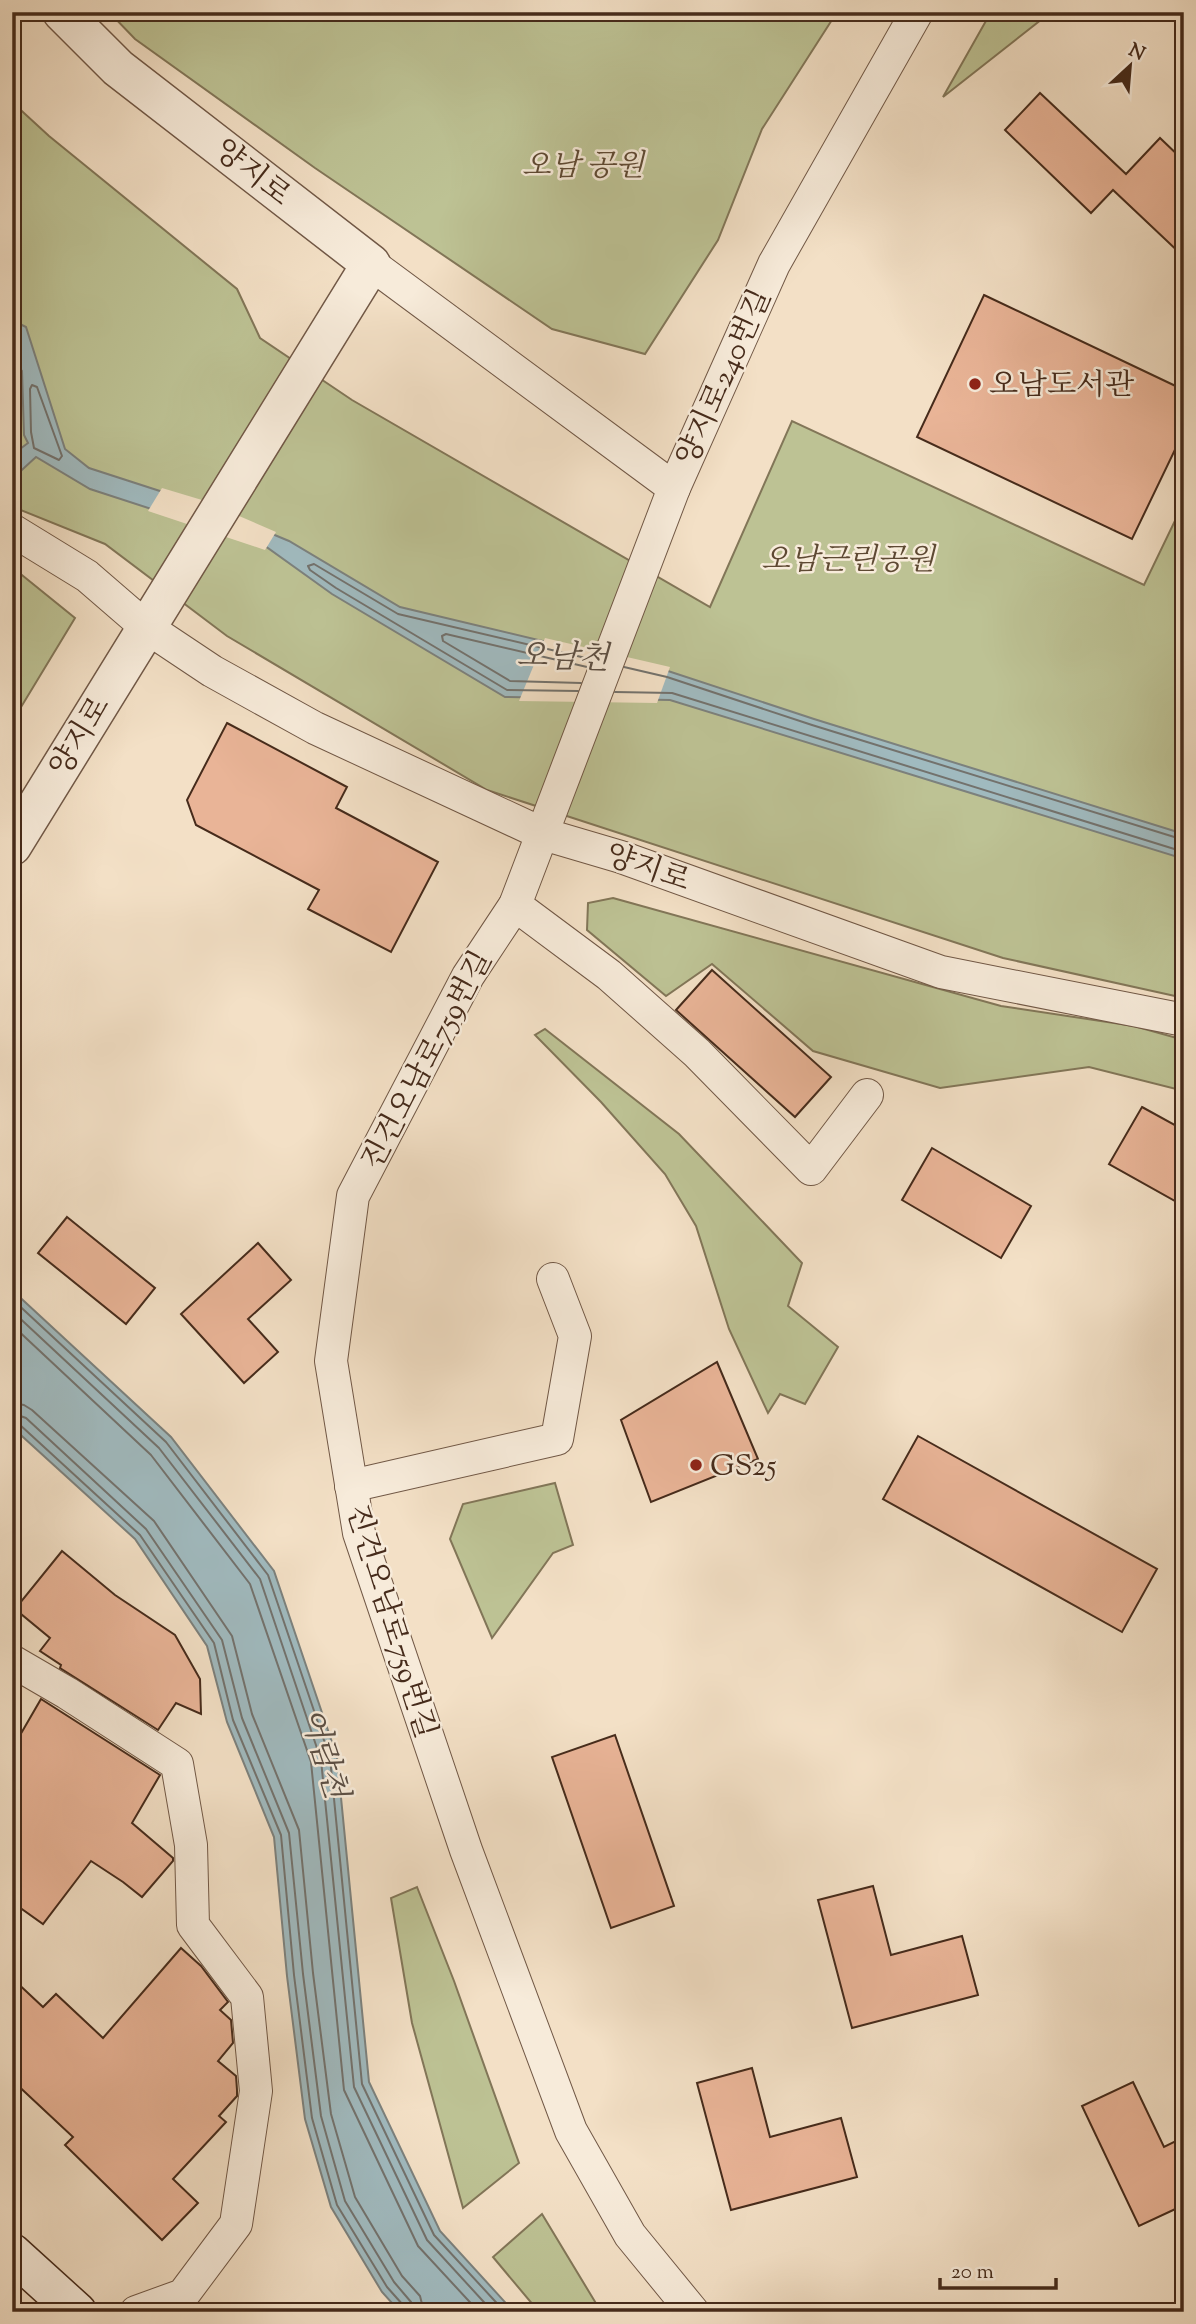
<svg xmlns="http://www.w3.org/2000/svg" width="1196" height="2324" font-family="'Sorts Mill Goudy','Noto Serif KR',serif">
<rect width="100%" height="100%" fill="#f3e0c6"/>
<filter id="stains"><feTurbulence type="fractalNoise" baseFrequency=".00286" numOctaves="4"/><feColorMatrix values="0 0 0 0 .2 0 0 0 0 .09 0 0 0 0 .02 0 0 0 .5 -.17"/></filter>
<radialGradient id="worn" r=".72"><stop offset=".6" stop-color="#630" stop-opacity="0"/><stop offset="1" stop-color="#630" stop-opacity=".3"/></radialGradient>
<!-- green -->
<g fill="#bdc294" stroke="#827658" stroke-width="2">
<polygon points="109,12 837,12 762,129 718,240 645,354 552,329 315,168 135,39"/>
<polygon points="991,12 1051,12 943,97"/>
<polygon points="12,102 49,136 237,289 260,338 352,400 710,607 792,421 1144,585 1184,502 1184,998 1003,958 487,790 227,636 105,544 18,509 12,503"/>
<polygon points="12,567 75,618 12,722"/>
<polygon points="613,898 1001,1006 1134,1026 1184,1040 1184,1091 1089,1067 940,1088 813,1051 712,964 666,996 587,930 588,903"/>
<polygon points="545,1029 679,1134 802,1263 788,1306 838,1347 805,1404 780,1394 768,1413 729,1329 696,1226 665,1174 601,1102 535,1035"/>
<polygon points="555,1483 573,1545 553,1553 492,1638 450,1539 463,1504"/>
<polygon points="417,1887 454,1981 519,2163 463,2208 412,2023 391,1898"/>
<polygon points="542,2214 600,2310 602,2312 539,2312 493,2257"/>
</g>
<!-- water -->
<g fill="#a0babf" stroke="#7c817d" stroke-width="2">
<polygon points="12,320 26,327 65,449 89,468 200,504 289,541 400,607 668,671 814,719 1184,834 1184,859 670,700 505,697 332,594 265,546 90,489 36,457 12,479 12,455 28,443 24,435 22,371 12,361"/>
<polygon points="12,1290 171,1437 274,1571 337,1757 369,2082 440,2231 514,2312 400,2312 382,2292 331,2207 305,2119 287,1976 274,1837 227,1722 207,1646 135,1539 12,1427"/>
</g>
<!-- pier -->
<g fill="#f3e0c6">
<polygon points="162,488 202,500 276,532 265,550 148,511"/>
<polygon points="545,638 670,667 657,703 519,701"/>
</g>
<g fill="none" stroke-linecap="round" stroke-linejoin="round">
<!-- shore -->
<g stroke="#73726d" stroke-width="2">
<polygon points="32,385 37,387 62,456 59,460 34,448 31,432 30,389"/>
<polyline points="624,667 667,677 812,725 1184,840"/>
<polyline points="581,683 510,681 443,641 442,636 446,634 587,667"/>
<polyline points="578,691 507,690 336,588 310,570 308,566 314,564 398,614 590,659"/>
<polyline points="615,692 672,693 1184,852"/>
<polyline points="12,1299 166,1442 268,1575 330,1758 362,2084 434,2235 505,2312"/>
<polyline points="12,1311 159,1448 260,1579 321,1760 354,2087 427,2240 493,2312"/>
<polyline points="12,1325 151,1455 250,1584 311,1762 344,2090 418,2246 479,2312"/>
<polyline points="12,1403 24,1405 32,1410 154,1521 232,1636 252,1714 299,1830 313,1973 331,2114 355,2197 402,2276 420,2296 424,2312"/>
<polyline points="12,1413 26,1418 146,1529 222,1640 242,1718 289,1833 303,1974 321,2116 345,2201 394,2282 411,2302 413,2312"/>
<polyline points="12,1422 19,1424 140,1535 214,1643 233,1720 281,1835 294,1975 312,2118 337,2205 387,2287 403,2305 404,2312"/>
</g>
</g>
<!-- building -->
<g fill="#e9b497" stroke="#462b1b" stroke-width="2">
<polygon points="1040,93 1126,174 1160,138 1184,161 1184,257 1113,190 1091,213 1005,130"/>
<polygon points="984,295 1184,390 1184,431 1132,539 917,437"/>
<polygon points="227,723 347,787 336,808 438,862 391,952 308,909 319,890 196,825 187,800"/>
<polygon points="712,970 831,1077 795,1117 676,1010"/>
<polygon points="1142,1107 1184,1130 1184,1206 1109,1164"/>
<polygon points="932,1148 1031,1206 1001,1258 902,1200"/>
<polygon points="67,1217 155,1288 126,1324 38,1253"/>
<polygon points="258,1243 291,1280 248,1319 278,1352 244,1383 181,1314"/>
<polygon points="717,1362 758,1459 651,1502 621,1420"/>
<polygon points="918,1436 1157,1569 1122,1632 883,1499"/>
<polygon points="62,1551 115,1595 175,1635 200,1679 201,1714 176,1703 158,1730 60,1668 61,1665 40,1651 50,1638 15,1609"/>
<polygon points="41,1699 160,1775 132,1823 173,1858 173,1861 142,1897 123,1882 91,1861 43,1924 12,1902 12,1749"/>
<polygon points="615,1735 674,1906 611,1928 552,1757"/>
<polygon points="873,1886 891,1955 962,1936 978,1995 852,2028 818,1900"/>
<polygon points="181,1948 201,1966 228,2002 220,2010 231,2020 233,2043 218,2061 236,2076 237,2090 237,2096 219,2116 226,2122 173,2179 198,2203 162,2240 65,2145 73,2137 12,2080 12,1978 43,2007 56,1994 103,2038"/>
<polygon points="752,2068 770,2137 841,2118 857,2177 731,2210 697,2083"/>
<polygon points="1133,2082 1164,2147 1184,2137 1184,2205 1139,2226 1082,2106"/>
</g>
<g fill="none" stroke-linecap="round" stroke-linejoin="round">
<!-- minor casing -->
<g stroke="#715846" stroke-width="34">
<g id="minor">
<polyline points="371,264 674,488 774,264 917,12"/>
<polyline points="674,488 515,905 468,976 353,1196 331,1361 359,1533 466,1850 571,2131 630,2235 693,2312"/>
<polyline points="12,530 87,576 146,627 212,671 315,728 543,834 621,857 941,972 1184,1020"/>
<polyline points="515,905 609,975 697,1053 811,1169 867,1095"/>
<polyline points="351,1486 557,1439 575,1336 553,1279"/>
<polyline points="12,1661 67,1693 177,1764 191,1845 193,1925 247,1997 256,2091 236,2224 183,2295 136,2312"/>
</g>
</g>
<!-- tertiary casing -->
<g stroke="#715846" stroke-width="41">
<polyline id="tertiary" points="12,846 371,264 118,68 62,12"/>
</g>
<!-- secondary casing -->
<g stroke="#462b1b" stroke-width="41">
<polyline id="secondary" points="12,2253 77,2312"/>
</g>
<!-- minor -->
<use href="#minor" stroke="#f7ebda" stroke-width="32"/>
<!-- tertiary -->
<use href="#tertiary" stroke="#f7ebda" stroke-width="38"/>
<!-- secondary -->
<use href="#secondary" stroke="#f7ebda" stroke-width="38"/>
</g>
<!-- markers -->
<g fill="#8f2418" stroke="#f7ebda" stroke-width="2.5">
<circle cx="975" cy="384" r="7"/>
<circle cx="696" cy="1465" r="7"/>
</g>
<g text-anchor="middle" stroke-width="5" stroke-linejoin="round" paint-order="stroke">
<!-- park labels -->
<g font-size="30" font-style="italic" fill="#5e4933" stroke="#f7ebda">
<text x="583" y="175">오남 공원</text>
<text x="848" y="569">오남근린공원</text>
</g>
<!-- street labels -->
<g font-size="30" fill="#462b1b" stroke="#f7ebda">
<text transform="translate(253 172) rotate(38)" y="10">양지로</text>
<text transform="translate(723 377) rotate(-66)" y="10">양지로240번길</text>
<text transform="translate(79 736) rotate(-59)" y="10">양지로</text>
<text transform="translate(648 867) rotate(19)" y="10">양지로</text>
<text transform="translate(426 1060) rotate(-62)" y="10">진건오남로759번길</text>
<text transform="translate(392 1621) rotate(73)" y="10">진건오남로759번길</text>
</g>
<!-- poi labels -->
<g font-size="30" fill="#462b1b" stroke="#f7ebda" text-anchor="start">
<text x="989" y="394">오남도서관</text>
<text x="710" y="1475">GS25</text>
</g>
<!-- water labels -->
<g font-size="32" font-style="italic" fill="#5c4f44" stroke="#f7ebda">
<text transform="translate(563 656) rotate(2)" y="11">오남천</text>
<text transform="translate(325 1753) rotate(73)" y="11">어람천</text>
</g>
</g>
<!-- margin -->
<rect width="1196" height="2324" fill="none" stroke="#f3e0c6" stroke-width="42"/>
<rect x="14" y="14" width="1168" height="2296" fill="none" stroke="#462b1b" stroke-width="3.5"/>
<rect x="21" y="21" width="1154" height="2282" fill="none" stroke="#462b1b" stroke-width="2"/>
<!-- north arrow -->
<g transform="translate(1130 66) rotate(26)" stroke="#f7ebda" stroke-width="5" paint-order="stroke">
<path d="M0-5L12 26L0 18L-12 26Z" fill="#462b1b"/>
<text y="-10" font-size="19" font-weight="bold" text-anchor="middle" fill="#462b1b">N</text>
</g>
<!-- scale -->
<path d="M940 2278v10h116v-10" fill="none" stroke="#462b1b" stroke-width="3.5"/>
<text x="951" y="2278" font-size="21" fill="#462b1b" stroke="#f7ebda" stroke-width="5" paint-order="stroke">20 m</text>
<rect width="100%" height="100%" filter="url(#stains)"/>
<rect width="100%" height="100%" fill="url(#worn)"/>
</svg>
